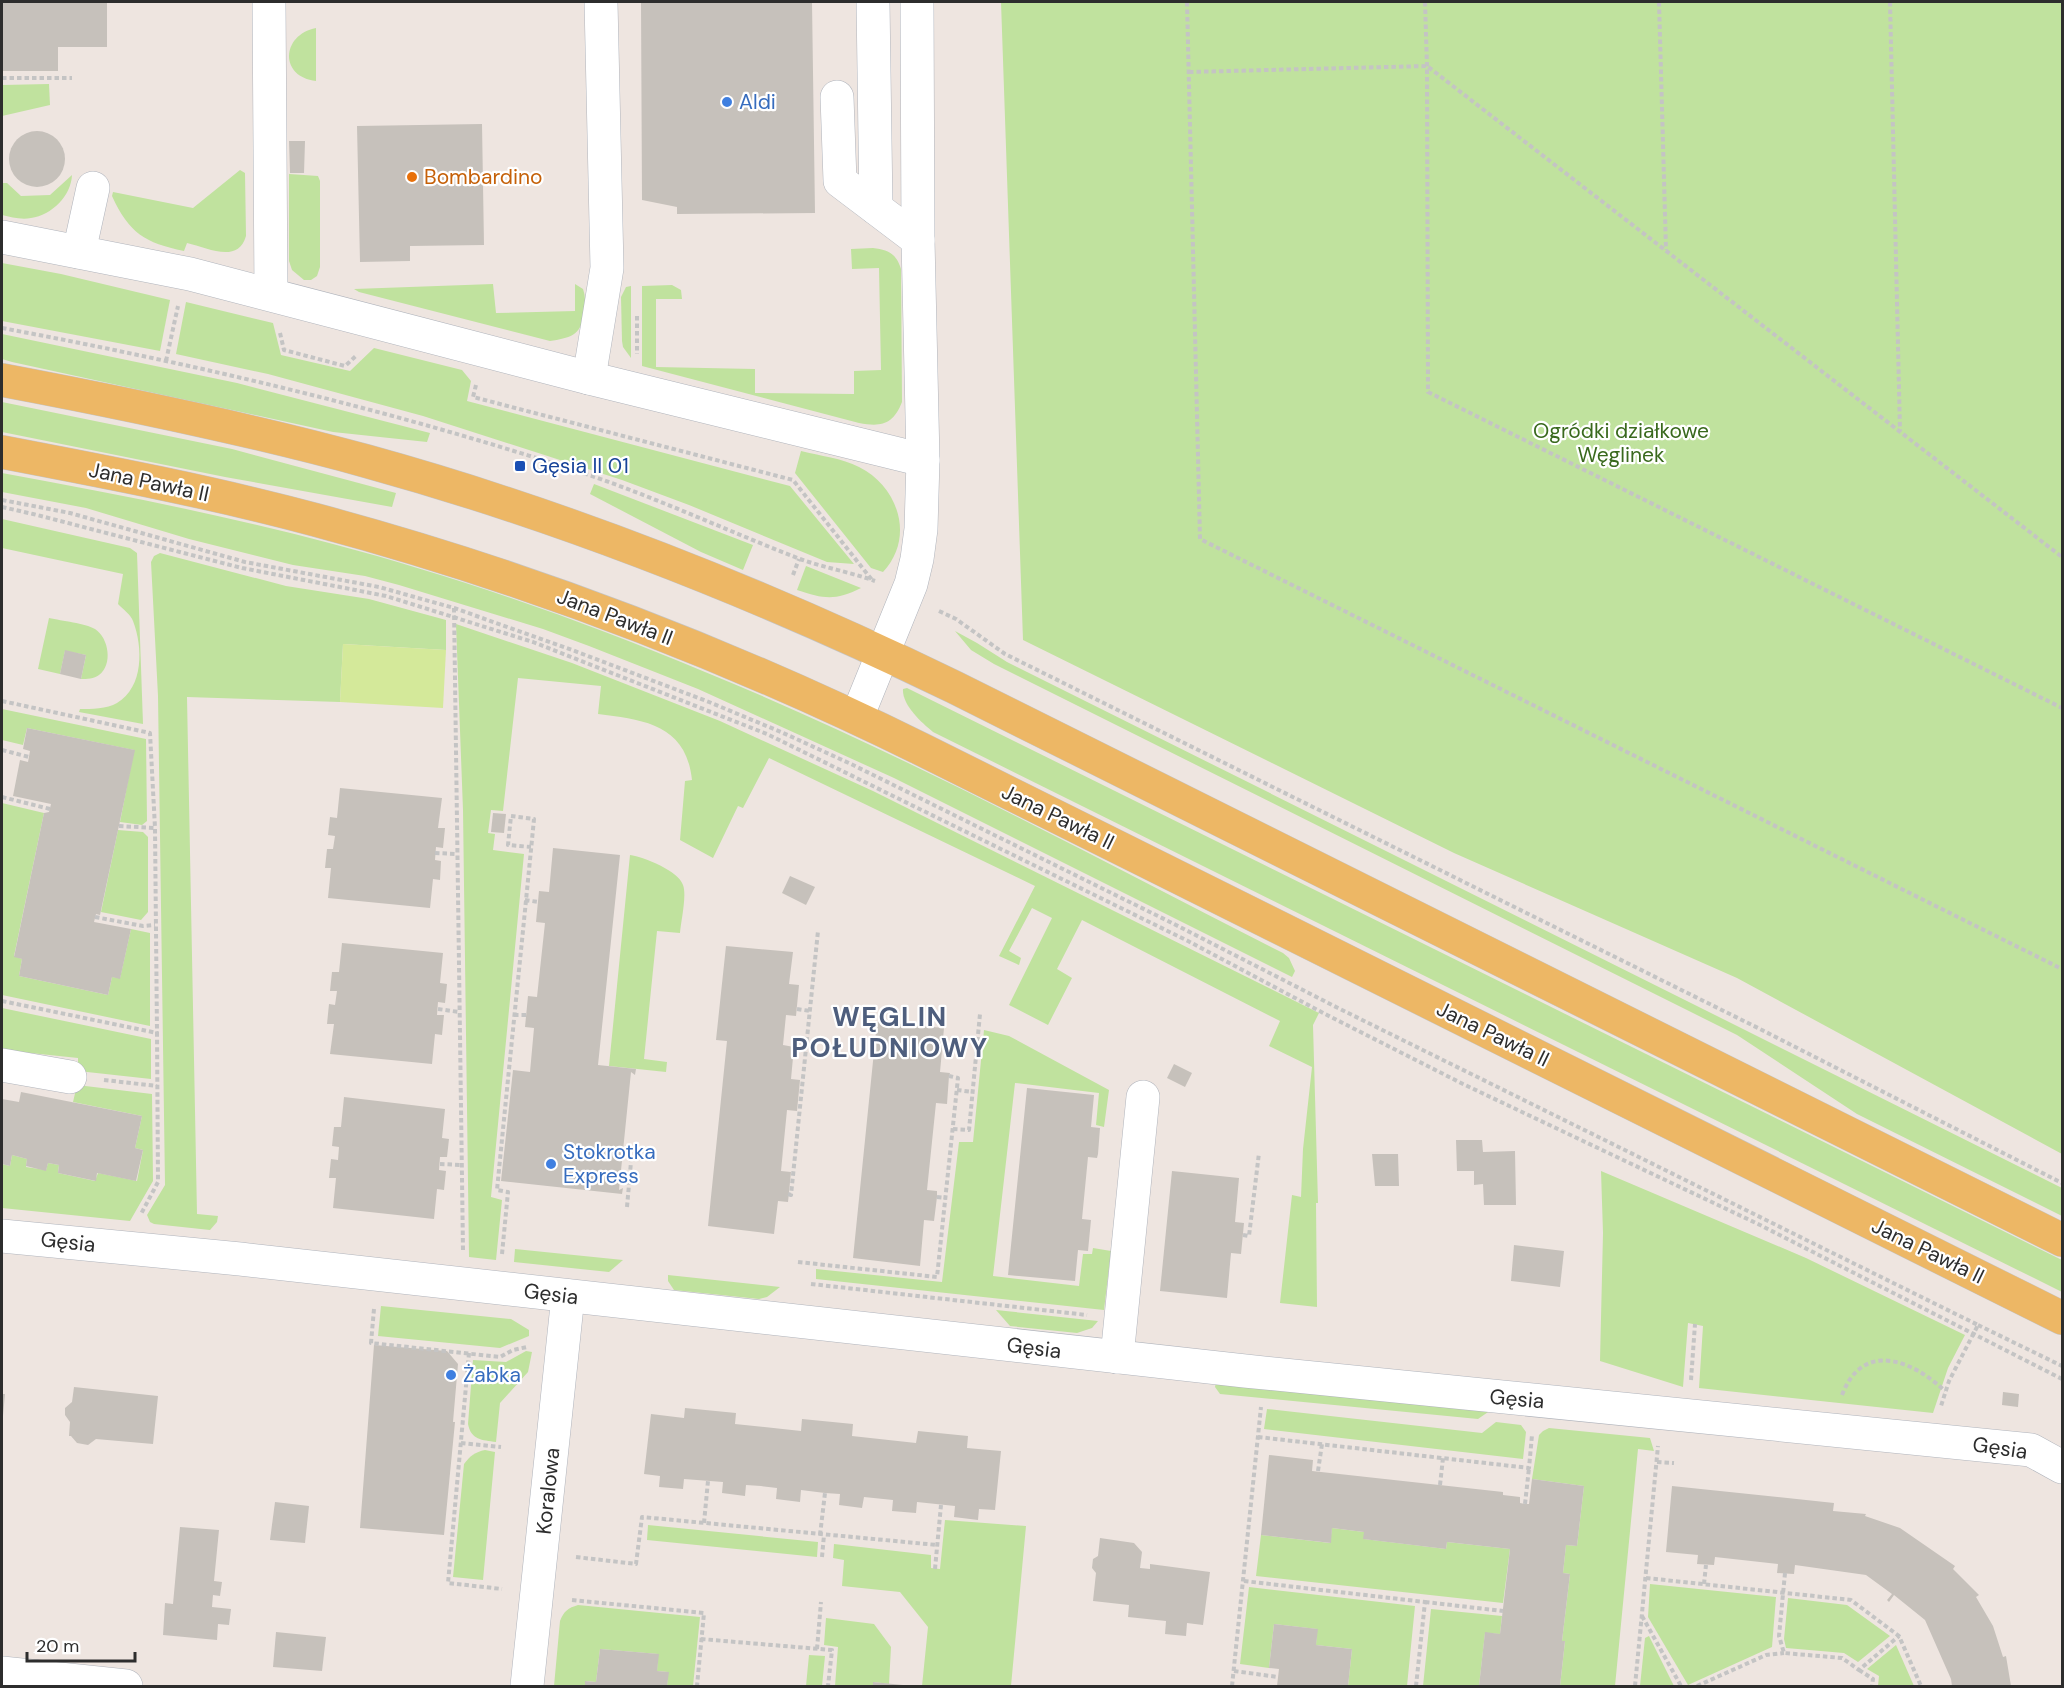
<svg xmlns="http://www.w3.org/2000/svg" width="2064" height="1688" font-family="'DM Sans',sans-serif">
<rect width="100%" height="100%" fill="#eee5e0"/>
<!-- green -->
<g fill="#c0e29e">
<polygon points="1001,2 2062,2 2062,1154 1737,978 1454,853 1023,640"/>
<path d="M316 28V81C279 77 281 35 316 28Z"/>
<polygon points="49,84 50,105 2,116 2,85"/>
<path d="M240 170 245 173 246 236C238 264 208 248 187 243L184 251C145 243 129 233 112 196L113 192 193 208Z"/>
<polygon points="289,174 318,176 320,181 320,267 317,276 311,280 304,280 292,270 289,261"/>
<path d="M72 175C71 196 52 215 31 218 21 220 11 217 2 215V183H7L21 196 50 195Z"/>
<path d="M873 248C888 250 896 253 901 269L902 402C893 425 881 427 859 423L642 366V286L672 285 681 290 682 299H656V367L755 369V393L854 394V371L881 370 879 268 852 269 851 249Z"/>
<polygon points="2,263 61,274 170,300 160,351 2,321"/>
<path d="M493 284 496 313 575 311V284L583 289C586 298 585 304 584 314 581 336 569 338 550 341L359 292 354 289Z"/>
<polygon points="631,286 631,358 623,347 622,341 621,297 626,287"/>
<polygon points="186,302 273,323 281,355 350,371 374,348 462,370 471,381 467,401 790,486 854,564 827,562 689,505 622,480 423,416 268,374 176,354"/>
<polygon points="2,334 237,383 430,433 427,442 333,432 12,362 2,359"/>
<polygon points="2,402 232,449 396,493 392,507 225,477 2,432"/>
<path d="M801 451C820 456 842 458 859 467 899 487 915 538 883 572L871 568 795 473Z"/>
<path d="M2 473C112 493 224 515 333 544 458 577 586 622 705 672 903 753 1092 856 1283 953L1289 958 1295 971 1292 977 894 778 698 689 589 646 543 629 399 585 365 576 293 565 189 539 86 508 2 492Z"/>
<polygon points="594,484 753,545 743,570 701,552 590,494"/>
<path d="M2 519 130 548 137 553 143 724 79 712 80 709C91 709 107 709 117 703 144 687 143 647 133 621 131 615 123 609 118 604L123 574 2 548Z"/>
<polygon points="160,553 286,586 369,599 446,620 446,650 343,644 340,702 187,697 197,1214 218,1216 217,1222 210,1230 154,1224 150,1222 147,1215 165,1185 158,696 151,562 154,556"/>
<path d="M806 566 861 588C835 601 824 599 797 590Z"/>
<path d="M49 618C62 621 85 623 95 629 109 638 113 665 99 675 94 679 87 679 81 679L86 655 65 651 60 674 38 669Z"/>
<path d="M456 624 572 663 720 721 873 791 1319 1013 1313 1025 1318 1203H1316L1317 1307 1280 1303 1292 1195 1301 1197 1303 1149 1312 1067 1269 1046 1280 1021 1082 920 1057 969 1072 978 1048 1025 1009 1005 1052 918 1032 908 1009 951 1021 958 1019 965 999 956 1035 886 769 758 743 808 738 806 713 858 680 840 685 781 692 780C686 724 644 720 598 714L601 686 518 678 503 811 491 810 488 833 495 834 493 850 524 854 491 1197 502 1200 496 1260 469 1257 463 810Z"/>
<polygon points="955,631 977,643 1007,662 2062,1188 2062,1216 1857,1114 1737,1035 994,664 971,650"/>
<path d="M907 688 2062 1260V1292L933 732C921 722 902 705 903 689Z"/>
<polygon points="2,709 146,739 147,821 142,825 120,822 134,750 27,728 23,745 2,740"/>
<polygon points="2,803 44,813 14,956 22,959 19,976 108,995 112,977 120,978 131,929 150,933 150,1026 2,995"/>
<polygon points="118,830 143,832 148,837 148,912 141,920 101,912"/>
<path d="M630 855C644 857 679 871 683 885 687 895 681 921 680 933L657 931 644 1059 667 1062 666 1072 609 1066Z"/>
<polygon points="2,1008 151,1039 151,1079 78,1071 78,1058 2,1050"/>
<polygon points="984,1030 1009,1036 1109,1090 1104,1127 1096,1125 1099,1093 1015,1083 993,1276 1079,1286 1083,1254 1092,1254 1093,1248 1111,1251 1104,1310 816,1279 816,1269 942,1282 959,1142 973,1142"/>
<polygon points="77,1085 152,1094 153,1181 130,1221 2,1208 2,1164 10,1166 12,1155 27,1159 26,1167 46,1170 48,1163 59,1165 58,1173 95,1181 98,1173 137,1181 143,1150 135,1148 142,1116 73,1102"/>
<polygon points="1601,1171 1806,1258 1965,1335 1948,1368 1933,1413 1699,1388 1703,1326 1688,1323 1683,1387 1600,1361 1603,1233"/>
<polygon points="515,1249 623,1260 609,1272 514,1262"/>
<polygon points="668,1275 780,1287 767,1297 759,1299 674,1290 668,1281"/>
<polygon points="381,1306 511,1319 529,1330 529,1336 500,1348 378,1336"/>
<polygon points="996,1310 1098,1321 1092,1328 1077,1333 1010,1326"/>
<path d="M526 1351 532 1352 528 1372 500 1403 496 1442C482 1440 471 1440 468 1424L473 1360 506 1362Z"/>
<polygon points="1216,1382 1491,1410 1478,1419 1220,1394 1215,1387"/>
<polygon points="1267,1409 1482,1433 1496,1422 1521,1425 1526,1432 1523,1459 1264,1429"/>
<polygon points="1549,1428 1650,1438 1654,1451 1638,1449 1615,1686 1560,1686 1565,1641 1562,1641 1570,1574 1563,1573 1566,1545 1577,1546 1584,1486 1532,1479 1539,1435 1543,1431"/>
<path d="M485 1450 495 1452 483 1580 453 1577 464 1464C470 1456 475 1452 485 1450Z"/>
<polygon points="945,1520 1026,1526 1011,1686 922,1686 928,1627 900,1592 842,1586 844,1560 833,1558 834,1544 931,1555 931,1568 940,1569"/>
<polygon points="648,1525 818,1542 817,1557 647,1540"/>
<polygon points="1332,1528 1364,1532 1364,1539 1446,1549 1447,1542 1510,1549 1503,1603 1256,1576 1261,1535 1330,1543"/>
<polygon points="1650,1584 1776,1597 1772,1647 1688,1685 1648,1617"/>
<polygon points="1249,1587 1415,1606 1407,1686 1348,1686 1352,1649 1316,1645 1317,1629 1274,1624 1269,1668 1240,1664"/>
<polygon points="1788,1598 1847,1605 1890,1636 1858,1662 1844,1653 1786,1648 1784,1639"/>
<path d="M578 1605 700 1617 693 1686H667L668 1672 657 1671 658 1654 600 1649 596 1682 586 1681 585 1686H554L560 1621C564 1611 568 1608 578 1605Z"/>
<polygon points="1431,1609 1502,1616 1500,1634 1485,1633 1479,1686 1423,1686"/>
<polygon points="826,1618 874,1624 891,1647 889,1684 874,1682 873,1686 835,1686 838,1647 824,1645"/>
<polygon points="1649,1636 1674,1686 1640,1686 1645,1638"/>
<polygon points="1896,1645 1914,1686 1878,1686 1879,1676 1867,1669"/>
<polygon points="809,1655 825,1656 822,1686 806,1686"/>
</g>
<!-- pitch -->
<polygon fill="#d4e99a" points="343,644 446,650 443,708 340,702"/>
<!-- building -->
<g fill="#c6c1bb">
<polygon points="2,2 107,2 107,47 58,47 58,71 2,71"/>
<polygon points="641,2 812,2 815,213 677,214 677,207 642,200"/>
<polygon points="482,124 484,245 410,246 410,261 360,262 357,126"/>
<circle cx="37" cy="159" r="28"/>
<polygon points="289,141 305,141 304,173 290,173"/>
<polygon points="65,650 86,655 81,679 60,674"/>
<polygon points="27,728 135,750 100,915 96,914 94,922 131,929 120,979 112,977 108,995 19,976 22,959 14,957 44,813 49,812 51,804 13,796 20,760 28,762 30,751 23,749"/>
<polygon points="340,788 442,798 438,828 445,828 443,848 436,847 435,860 441,861 440,880 433,879 430,908 328,898 331,868 325,868 327,849 333,849 335,836 328,835 330,817 337,818"/>
<polygon points="493,813 506,814 504,833 491,832"/>
<polygon points="553,848 620,855 598,1065 636,1069 635,1075 631,1072 619,1190 623,1188 622,1194 501,1181 513,1070 530,1072 534,1028 525,1027 528,996 537,997 545,923 536,922 539,891 549,892"/>
<polygon points="790,876 815,887 806,905 782,893"/>
<polygon points="342,943 443,953 440,983 447,984 445,1003 438,1002 437,1015 444,1015 442,1035 435,1034 432,1064 330,1054 334,1024 327,1024 329,1004 335,1005 337,991 330,991 332,972 339,972"/>
<polygon points="726,946 793,952 789,984 799,985 796,1016 786,1015 783,1045 794,1047 791,1079 800,1080 797,1111 787,1110 781,1171 791,1172 788,1202 778,1201 774,1234 708,1226 727,1041 716,1040"/>
<polygon points="877,1022 944,1028 940,1072 950,1073 949,1076 947,1104 936,1103 927,1190 937,1191 937,1197 934,1221 924,1220 920,1266 853,1258"/>
<polygon points="1174,1064 1192,1073 1185,1087 1167,1078"/>
<polygon points="1027,1088 1094,1095 1091,1127 1100,1128 1098,1154 1097,1158 1088,1157 1082,1219 1091,1220 1088,1251 1078,1250 1075,1281 1008,1275"/>
<polygon points="21,1092 142,1116 135,1148 143,1150 136,1181 97,1173 96,1181 58,1173 59,1165 48,1163 46,1171 26,1166 27,1159 12,1155 10,1166 2,1164 2,1099 19,1102"/>
<polygon points="344,1097 445,1109 442,1138 449,1139 447,1157 440,1157 439,1170 446,1171 444,1190 437,1189 434,1219 333,1208 336,1178 329,1178 331,1159 338,1160 339,1147 332,1146 334,1127 341,1127"/>
<polygon points="1456,1140 1482,1140 1483,1152 1515,1151 1516,1205 1484,1205 1483,1184 1474,1185 1474,1171 1457,1171"/>
<polygon points="1372,1154 1398,1154 1399,1186 1375,1186"/>
<polygon points="1172,1171 1239,1178 1235,1222 1244,1223 1241,1254 1231,1253 1227,1298 1160,1291"/>
<polygon points="1514,1245 1564,1251 1560,1287 1511,1281"/>
<polygon points="374,1345 447,1351 458,1364 453,1422 455,1422 444,1535 360,1528"/>
<polygon points="74,1387 158,1396 153,1444 96,1439 88,1445 77,1443 71,1436 69,1436 70,1422 65,1415 65,1408 72,1402"/>
<polygon points="2003,1392 2019,1394 2018,1407 2002,1405"/>
<polygon points="2,1394 5,1394 3,1416 2,1416"/>
<polygon points="685,1408 736,1413 735,1424 801,1431 802,1419 853,1424 852,1436 916,1443 918,1431 968,1436 967,1448 1001,1451 995,1510 979,1509 978,1520 954,1517 955,1506 917,1502 916,1513 892,1511 893,1500 864,1497 862,1508 839,1505 840,1494 825,1493 801,1490 800,1502 776,1499 777,1488 761,1486 746,1485 745,1496 722,1493 723,1482 684,1479 683,1489 659,1487 660,1476 644,1474 651,1414 684,1418"/>
<polygon points="1269,1455 1313,1460 1312,1471 1503,1492 1503,1495 1520,1497 1520,1503 1525,1504 1529,1504 1532,1479 1584,1486 1577,1546 1566,1545 1563,1573 1570,1574 1562,1641 1565,1641 1560,1686 1479,1686 1485,1632 1500,1634 1510,1549 1447,1542 1446,1549 1363,1539 1364,1532 1332,1528 1331,1543 1261,1535"/>
<polygon points="1672,1486 1834,1503 1833,1511 1866,1514 1865,1516 1900,1528 1955,1566 1953,1569 1979,1595 1976,1597 1993,1626 2003,1657 2006,1656 2011,1686 1952,1686 1951,1679 1925,1620 1894,1595 1889,1602 1887,1600 1892,1594 1866,1575 1795,1565 1794,1574 1777,1573 1778,1564 1715,1557 1714,1565 1697,1564 1698,1555 1666,1552"/>
<polygon points="275,1502 309,1506 305,1543 270,1540"/>
<polygon points="180,1527 219,1530 214,1581 222,1582 220,1596 213,1595 212,1607 231,1609 229,1625 218,1624 217,1640 163,1635 165,1603 173,1604"/>
<polygon points="1100,1538 1134,1543 1142,1552 1140,1568 1150,1569 1150,1564 1210,1572 1203,1625 1187,1623 1186,1636 1165,1634 1166,1621 1128,1617 1129,1605 1093,1601 1096,1573 1092,1568 1093,1559 1098,1556"/>
<polygon points="1274,1624 1318,1629 1316,1645 1352,1649 1348,1686 1277,1686 1279,1669 1269,1668"/>
<polygon points="276,1632 326,1637 322,1671 273,1667"/>
<polygon points="600,1649 659,1654 657,1671 669,1672 667,1686 585,1686 585,1681 596,1682"/>
<polygon points="873,1682 903,1685 903,1686 873,1686"/>
</g>
<g fill="none" stroke-linecap="round" stroke-linejoin="round">
<!-- minor casing -->
<g stroke="#b0b4bc" stroke-width="34">
<g id="minor">
<polyline points="269,2 271,294"/>
<polyline points="873,2 876,208"/>
<polyline points="837,97 840,181 918,240"/>
<polyline points="2,237 190,274 589,378 923,460 918,240 917,2"/>
<polyline points="79,252 93,188"/>
<polyline points="589,378 607,268 601,2"/>
<polyline points="857,717 911,584 917,559 921,529 923,460"/>
<polyline points="2,1065 70,1077"/>
<polyline points="2,1236 240,1259 1245,1371 2031,1450 2062,1467"/>
<polyline points="1117,1357 1143,1097"/>
<polyline points="2,1673 126,1686"/>
<polyline points="527,1686 568,1296"/>
</g>
</g>
<!-- major casing -->
<g stroke="#c4c4c4" stroke-width="34">
<g id="major">
<path d="M2 380C124 403 246 428 366 461 569 517 764 595 954 687L2062 1240"/>
<path d="M2 452C107 472 212 492 316 520 525 576 726 653 921 749L2062 1318"/>
</g>
</g>
<!-- path -->
<g stroke="#c4c4c4" stroke-width="4" stroke-dasharray="4.5 3" stroke-linecap="butt">
<polyline points="1187,2 1200,539 2062,969"/>
<polyline points="1425,2 1427,66 1428,392 2062,708"/>
<polyline points="1659,2 1666,250"/>
<polyline points="1890,2 1900,431"/>
<polyline points="1189,72 1427,66 2062,557"/>
<polyline points="2,78 72,78"/>
<polyline points="637,316 637,354"/>
<path d="M2 328C195 364 387 409 574 470 651 495 725 530 800 559 825 568 850 572 875 581"/>
<polyline points="280,333 284,350 345,366 357,355"/>
<polyline points="166,361 178,306"/>
<polyline points="476,385 473,397 793,480 872,580"/>
<polyline points="2,500 70,513 245,562 379,587 454,608 572,650 709,702 781,732 851,764 1174,924 1338,1008 1978,1325 1949,1381 1941,1406"/>
<polyline points="2,507 33,514 242,568 386,596 533,642 767,734 1188,941 1327,1015 1463,1084 1758,1224 2062,1379"/>
<polyline points="793,575 799,559"/>
<polyline points="454,608 463,1250"/>
<polyline points="939,611 956,619 1005,654 1758,1028 2062,1183"/>
<polyline points="2,701 150,733 155,828 157,1033"/>
<polyline points="2,750 29,757"/>
<polyline points="2,797 50,809"/>
<polyline points="119,826 155,828"/>
<polyline points="435,853 456,854"/>
<polyline points="525,900 538,902"/>
<polyline points="95,917 143,926 155,925"/>
<polyline points="2,1001 157,1033 158,1182 141,1214"/>
<polyline points="438,1009 459,1012"/>
<polyline points="797,1009 810,1011"/>
<polyline points="514,1015 526,1015"/>
<polyline points="104,1080 157,1086"/>
<polyline points="957,1090 972,1092"/>
<polyline points="953,1129 969,1130 980,1014"/>
<polyline points="440,1164 462,1165"/>
<polyline points="788,1194 791,1195 818,931"/>
<polyline points="937,1197 946,1198"/>
<polyline points="627,1207 631,1162"/>
<polyline points="1243,1235 1249,1236 1259,1153"/>
<path d="M502 1254 508 1192 497 1190C509 1067 522 943 534 819L511 816 508 845 531 847"/>
<polyline points="798,1262 937,1277 958,1078 949,1076"/>
<polyline points="811,1284 1087,1315"/>
<polyline points="374,1309 371,1343 500,1357 513,1350 527,1347"/>
<polyline points="1978,1325 2062,1366"/>
<polyline points="469,1353 448,1583 502,1589"/>
<polyline points="1691,1380 1695,1324"/>
<path d="M1842 1395C1863 1340 1912 1360 1945 1391"/>
<polyline points="1258,1437 1529,1468 1532,1435"/>
<polyline points="461,1443 501,1447"/>
<polyline points="1657,1462 1674,1463"/>
<polyline points="1318,1471 1322,1444"/>
<polyline points="1440,1485 1443,1458"/>
<polyline points="1525,1504 1529,1468"/>
<polyline points="704,1523 708,1481"/>
<polyline points="820,1535 825,1493"/>
<polyline points="576,1557 636,1564 642,1517 937,1545"/>
<polyline points="822,1557 824,1535"/>
<polyline points="935,1569 941,1505"/>
<polyline points="1785,1573 1779,1636 1784,1653 1842,1658 1859,1670 1899,1636"/>
<polyline points="1646,1578 1851,1600 1899,1636 1921,1686"/>
<polyline points="1244,1581 1425,1602 1416,1686"/>
<polyline points="1704,1584 1706,1565"/>
<polyline points="572,1600 704,1613 697,1686"/>
<polyline points="1425,1602 1503,1611"/>
<polyline points="1642,1616 1681,1686"/>
<polyline points="701,1639 832,1650 828,1686"/>
<polyline points="817,1649 821,1602"/>
<polyline points="1859,1670 1873,1679 1872,1686"/>
<polyline points="1234,1671 1278,1677"/>
<polyline points="1232,1686 1261,1407"/>
<polyline points="1635,1686 1658,1446"/>
<polyline points="1697,1686 1766,1655 1784,1653"/>
</g>
<!-- minor -->
<use href="#minor" stroke="#fff" stroke-width="33"/>
<!-- major -->
<use href="#major" stroke="#edb765" stroke-width="33"/>
</g>
<!-- markers -->
<g fill="#3f7fe0" stroke="#fff" stroke-width="2">
<circle cx="727" cy="102" r="6"/>
<circle cx="551" cy="1164" r="6"/>
<circle cx="451" cy="1375" r="6"/>
</g>
<circle fill="#e8710a" stroke="#fff" stroke-width="2" cx="412" cy="177" r="6"/>
<rect fill="#1a4fb4" stroke="#fff" stroke-width="2" x="514" y="460" width="12" height="12" rx="3"/>
<g text-anchor="middle" stroke-width="4.5" stroke-linejoin="round" paint-order="stroke">
<!-- shop labels -->
<g font-size="21" fill="#366cbe" stroke="#fff" text-anchor="start">
<text x="739" y="109">Aldi</text>
<text x="563" y="1159">Stokrotka<tspan x="563" dy="24">Express</tspan></text>
<text x="463" y="1382">Żabka</text>
</g>
<!-- food labels -->
<g font-size="21" fill="#c56008" stroke="#fff" text-anchor="start">
<text x="424" y="184">Bombardino</text>
</g>
<!-- park labels -->
<g font-size="21" fill="#39691d" stroke="#fff">
<text x="1621" y="438">Ogródki działkowe<tspan x="1621" dy="24">Węglinek</tspan></text>
</g>
<!-- transit labels -->
<g font-size="21" fill="#164399" stroke="#fff" text-anchor="start">
<text x="532" y="473">Gęsia II 01</text>
</g>
<!-- street labels -->
<g font-size="21" fill="#2d2d2d" stroke="#fff">
<text transform="translate(149 482) rotate(12)" y="7">Jana Pawła II</text>
<text transform="translate(615 617) rotate(21)" y="7">Jana Pawła II</text>
<text transform="translate(1058 817) rotate(26)" y="7">Jana Pawła II</text>
<text transform="translate(1493 1034) rotate(26)" y="7">Jana Pawła II</text>
<text transform="translate(68 1242) rotate(6)" y="7">Gęsia</text>
<text transform="translate(1928 1251) rotate(26)" y="7">Jana Pawła II</text>
<text transform="translate(551 1294) rotate(7)" y="7">Gęsia</text>
<text transform="translate(1034 1348) rotate(7)" y="7">Gęsia</text>
<text transform="translate(1517 1399) rotate(5)" y="7">Gęsia</text>
<text transform="translate(2000 1448) rotate(8)" y="7">Gęsia</text>
<text transform="translate(548 1491) rotate(-84)" y="7">Koralowa</text>
</g>
<!-- district labels -->
<g font-size="27" font-weight="bold" letter-spacing="1.5" fill="#4e5e7d" stroke="#fff">
<text x="890" y="1026">WĘGLIN<tspan x="890" dy="31">POŁUDNIOWY</tspan></text>
</g>
</g>
<!-- border -->
<rect width="2064" height="1688" fill="none" stroke="#2d2d2d" stroke-width="6"/>
<!-- scale -->
<path d="M27 1652v9h108v-9" fill="none" stroke="#2d2d2d" stroke-width="3"/>
<text x="36" y="1652" font-size="18" fill="#2d2d2d" stroke="#ffffff" stroke-width="4.5" paint-order="stroke">20 m</text>
</svg>
